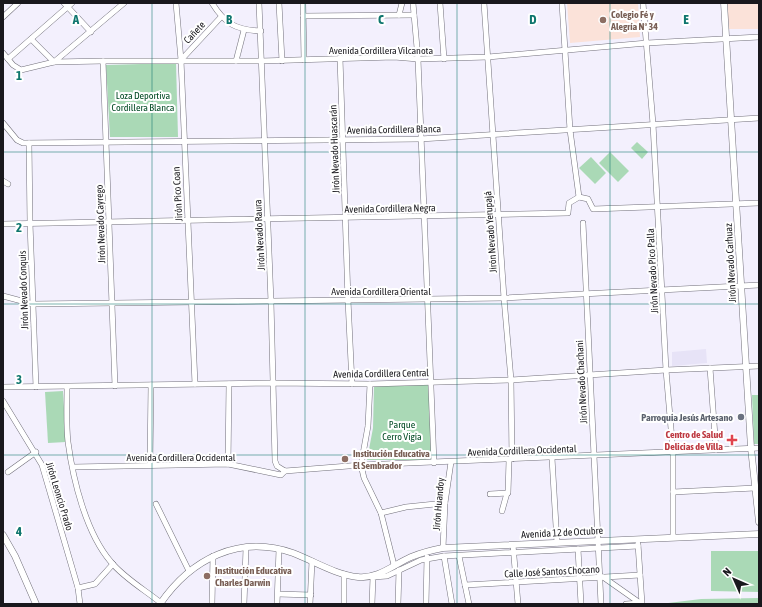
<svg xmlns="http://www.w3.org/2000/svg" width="762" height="607" font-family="'Asap Condensed',sans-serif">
<rect width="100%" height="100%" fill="#f3f0fd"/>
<!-- built -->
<polygon fill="#e7e3f7" points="706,349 707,363 672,366 672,352"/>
<!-- education -->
<g fill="#fbe2d9">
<polygon points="567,3 638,3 640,37 570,43"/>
<polygon points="727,3 759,3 759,29 729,29"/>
</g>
<!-- green -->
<g fill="#aad9b6">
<polygon points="176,63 178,137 110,137 106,65"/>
<polygon points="637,142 648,152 642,159 631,148"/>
<polygon points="610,152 629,171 618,182 599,163"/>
<polygon points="591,157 606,173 595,184 579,168"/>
<polygon points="431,384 432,460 367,460 373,428 374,386"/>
<polygon points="63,391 66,442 48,443 45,392"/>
<polygon points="752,395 759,395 759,444 754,444"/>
<polygon points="711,551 759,551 759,592 711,591"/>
<polygon points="759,598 759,604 660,604 701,599"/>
</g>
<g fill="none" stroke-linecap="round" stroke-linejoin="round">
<!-- minor casing -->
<g stroke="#72707b" stroke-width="6">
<g id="minor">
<polyline points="64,3 91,32"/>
<polyline points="176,3 181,60 195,384"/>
<path d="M212 3C225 24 236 30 261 31"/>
<polyline points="259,3 271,302 275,461 277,466 285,471 361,465 759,448"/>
<polyline points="279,3 282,61"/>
<polyline points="303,3 304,60"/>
<polyline points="413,3 418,59 434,463"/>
<polyline points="440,3 444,59"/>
<polyline points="484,3 504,298 511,380 512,459"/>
<polyline points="562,3 570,130 579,197"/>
<polyline points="643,3 653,124 666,370 673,452 673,537"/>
<polyline points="399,15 402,3"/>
<polyline points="303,16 414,15"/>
<polyline points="3,17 18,3"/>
<polyline points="31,39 54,62 124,3"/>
<polyline points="3,53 13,65 21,70 54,62 103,61 261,61 394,57 418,59 488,57 647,43 759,37"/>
<polyline points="340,58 348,300 352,384"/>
<polyline points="8,59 72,3"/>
<polyline points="181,60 221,17"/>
<polyline points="103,61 115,386"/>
<polyline points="236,61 244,30"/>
<polyline points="3,123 17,140 23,143 420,139 759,118"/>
<polyline points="29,143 30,223 36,387"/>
<polyline points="3,181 8,184"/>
<polyline points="583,223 601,604"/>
<polyline points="3,224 568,213 569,203 579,197 588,199 593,209 759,203"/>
<polyline points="3,296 33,304 504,298 759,285"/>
<polyline points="710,368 716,450"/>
<polyline points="370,384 368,426 361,465 364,478 381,513 394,565"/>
<polyline points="3,387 272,383 370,384 511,380 666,370 759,366"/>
<path d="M67 387C67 405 66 424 68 442 73 480 86 533 111 562 124 578 145 590 161 603"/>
<polyline points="3,401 42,465 78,588 80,604"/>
<polyline points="552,458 557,543"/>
<polyline points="228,464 229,384"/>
<polyline points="150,465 151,385"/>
<polyline points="73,467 228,464 281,475 285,471"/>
<polyline points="8,472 36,452"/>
<polyline points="673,492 755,488"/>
<polyline points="490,494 508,493 509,460"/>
<polyline points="156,504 189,571"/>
<polyline points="502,511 507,493"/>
<polyline points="381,513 406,507 445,503"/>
<polyline points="638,544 642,604"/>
<polyline points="513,545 518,604"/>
<polyline points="443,548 445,503 451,462"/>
<polyline points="578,549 581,604"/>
<polyline points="444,556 452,604"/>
<polyline points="459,556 469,604"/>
<polyline points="603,577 640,603"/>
<polyline points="465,585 640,575"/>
<polyline points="78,588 95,584 113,564"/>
<polyline points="278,594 311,595"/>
<polyline points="212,604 213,556"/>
<polyline points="244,604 246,548"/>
<polyline points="277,604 279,549"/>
<polyline points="310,604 312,561"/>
<polyline points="344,604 344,574"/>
<polyline points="372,604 373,577 387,576 421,560 444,556 638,546"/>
<polyline points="398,604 399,570"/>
<polyline points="426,604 427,557"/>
<polyline points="626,604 641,603"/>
</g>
</g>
<!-- tertiary casing -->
<g stroke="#72707b" stroke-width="7">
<g id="tertiary">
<polyline points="724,3 751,448 759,522"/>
<polyline points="3,535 15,556 36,604"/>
<path d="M160 604C191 559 239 534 293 553 314 561 336 575 358 577 378 579 393 565 411 557 421 553 432 550 443 548L759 534"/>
</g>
</g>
<!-- minor -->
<use href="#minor" stroke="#fff" stroke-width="5"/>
<!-- tertiary -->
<use href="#tertiary" stroke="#fff" stroke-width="6"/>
</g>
<!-- grid -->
<path fill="none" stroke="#0f766e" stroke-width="1" stroke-opacity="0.55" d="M152 3V604M305 3V604M457 3V604M610 3V604M3 152H759M3 304H759M3 455H759"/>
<!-- markers -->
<g fill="#8d6e63" stroke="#fff" stroke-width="1.5">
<circle cx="603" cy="20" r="4"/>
<circle cx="345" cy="459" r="4"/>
<circle cx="207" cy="576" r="4"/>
</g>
<circle fill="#6b7280" stroke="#fff" stroke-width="1.5" cx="741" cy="417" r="4"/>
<path fill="#e0444e" stroke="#fff" stroke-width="1.5" d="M730 434h4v4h4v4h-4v4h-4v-4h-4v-4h4z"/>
<g text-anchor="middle" stroke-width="4" stroke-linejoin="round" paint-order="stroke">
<!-- education labels -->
<g font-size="10" font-weight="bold" fill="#785e54" stroke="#fff" text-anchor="start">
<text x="611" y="18">Colegio Fé y<tspan x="611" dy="12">Alegría N° 34</tspan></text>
<text x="353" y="457">Institución Educativa<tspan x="353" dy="12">El Sembrador</tspan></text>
<text x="215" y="574">Institución Educativa<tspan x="215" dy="12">Charles Darwin</tspan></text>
</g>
<!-- street labels -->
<g font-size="10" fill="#19181d" stroke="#fff">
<text transform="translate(194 32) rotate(-47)" y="4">Cañete</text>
<text x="381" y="54">Avenida Cordillera Vilcanota</text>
<text transform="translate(394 129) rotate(-1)" y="4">Avenida Cordillera Blanca</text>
<text transform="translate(334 149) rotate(-92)" y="4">Jirón Nevado Huascarán</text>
<text transform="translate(177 194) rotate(-93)" y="4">Jirón Pico Coan</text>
<text transform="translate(390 208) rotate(-1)" y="4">Avenida Cordillera Negra</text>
<text transform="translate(100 224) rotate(-92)" y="4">Jirón Nevado Cayrego</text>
<text transform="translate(490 232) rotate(-94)" y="4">Jirón Nevado Yerupajá</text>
<text transform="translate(259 235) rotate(-93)" y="4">Jirón Nevado Raura</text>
<text transform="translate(730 263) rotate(-93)" y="4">Jirón Nevado Carhuaz</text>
<text transform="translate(652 271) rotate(-93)" y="4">Jirón Nevado Pico Palla</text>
<text transform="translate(23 290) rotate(-92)" y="4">Jirón Nevado Conquis</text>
<text x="381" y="295">Avenida Cordillera Oriental</text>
<text transform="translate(381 373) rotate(-1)" y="4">Avenida Cordillera Central</text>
<text transform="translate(581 382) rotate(-93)" y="4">Jirón Nevado Chachani</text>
<text transform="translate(522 450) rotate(-2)" y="4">Avenida Cordillera Occidental</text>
<text x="181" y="461">Avenida Cordillera Occidental</text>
<text transform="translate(60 496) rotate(73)" y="4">Jirón Leoncio Prado</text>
<text transform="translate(438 504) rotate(-85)" y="4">Jirón Huandoy</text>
<text transform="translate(562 532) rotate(-3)" y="4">Avenida 12 de Octubre</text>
<text transform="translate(552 571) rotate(-3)" y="4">Calle José Santos Chocano</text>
</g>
<!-- park labels -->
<g font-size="10" fill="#014923" stroke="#fff">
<text x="143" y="99">Loza Deportiva<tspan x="143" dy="12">Cordillera Blanca</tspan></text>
<text x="402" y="428">Parque<tspan x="402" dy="12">Cerro Vigía</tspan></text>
</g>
<!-- worship labels -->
<g font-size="10" font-weight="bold" fill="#5b616d" stroke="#fff" text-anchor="end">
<text x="733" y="421">Parroquia Jesús Artesano</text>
</g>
<!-- health labels -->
<g font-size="10" font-weight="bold" fill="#be3a42" stroke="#fff" text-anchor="end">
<text x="723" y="438">Centro de Salud<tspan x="723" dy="12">Delicias de Villa</tspan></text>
</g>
</g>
<g font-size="13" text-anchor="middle" font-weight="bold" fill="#0f766e" stroke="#fff" stroke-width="4" stroke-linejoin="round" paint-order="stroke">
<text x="76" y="24">A</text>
<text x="229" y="24">B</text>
<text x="381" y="24">C</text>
<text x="533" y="24">D</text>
<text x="686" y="24">E</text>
<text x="19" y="80">1</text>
<text x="19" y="232">2</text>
<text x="19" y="384">3</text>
<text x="19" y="536">4</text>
</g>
<!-- border -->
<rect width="762" height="607" fill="none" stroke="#19181d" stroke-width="8"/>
<!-- north arrow -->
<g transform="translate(734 579) rotate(315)" stroke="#ffffff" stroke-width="3" paint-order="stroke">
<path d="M0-3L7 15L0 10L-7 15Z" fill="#19181d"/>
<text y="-6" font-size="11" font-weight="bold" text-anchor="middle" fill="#19181d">N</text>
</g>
</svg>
